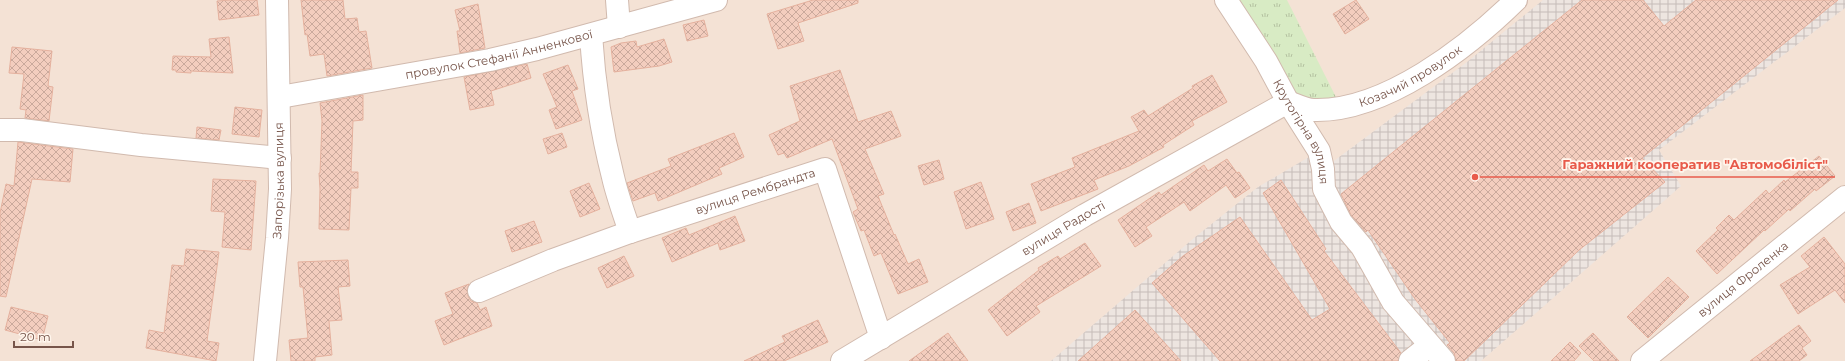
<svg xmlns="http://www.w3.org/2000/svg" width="1845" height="361" font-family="Montserrat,sans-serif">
<defs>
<pattern id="industrial-grid" width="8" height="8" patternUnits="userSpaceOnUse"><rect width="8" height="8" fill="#ede5e0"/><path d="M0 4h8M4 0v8" fill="none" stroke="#c5bcb8"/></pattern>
<pattern id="grass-tufts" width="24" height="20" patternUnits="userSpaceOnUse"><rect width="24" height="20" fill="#d8ebc4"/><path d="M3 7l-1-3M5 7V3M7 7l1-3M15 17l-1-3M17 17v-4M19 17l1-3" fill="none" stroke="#b4c1a1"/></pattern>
<pattern id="building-cross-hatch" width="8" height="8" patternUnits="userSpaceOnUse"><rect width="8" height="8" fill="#f3cdbe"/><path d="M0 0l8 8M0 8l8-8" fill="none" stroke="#caa99c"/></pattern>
</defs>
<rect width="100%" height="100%" fill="#fdf2e7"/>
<!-- residential -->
<rect fill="#f4e2d5" x="0" y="0" width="1845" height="361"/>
<!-- industrial -->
<polygon fill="url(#industrial-grid)" points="1543,0 1845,0 1845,8 1659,150 1681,186 1481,361 1051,361 1194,238 1258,187 1319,151 1323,169 1467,62"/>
<!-- grass -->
<polygon fill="url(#grass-tufts)" points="1226,0 1287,0 1342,109 1288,102"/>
<!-- building -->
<g fill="url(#building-cross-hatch)" stroke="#e5b19e">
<polygon points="231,0 257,0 259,15 219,20 217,1"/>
<polygon points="301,0 343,0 345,19 357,18 359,32 366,31 372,68 327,76 324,54 310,56 307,34 305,35"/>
<polygon points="813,0 858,0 858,3 798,23 804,41 778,49 767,14"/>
<polygon points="1356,0 1369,19 1345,34 1333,14"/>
<polygon points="1582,0 1643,0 1664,26 1696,0 1838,0 1642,158 1665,182 1579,250 1464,361 1456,361 1454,353 1447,345 1450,343 1415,299 1368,230 1366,232 1351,215 1341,194"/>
<polygon points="478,4 485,48 460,53 457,31 460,31 455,10"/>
<polygon points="704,20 708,36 687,41 683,25"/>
<polygon points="229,37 233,73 191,71 191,73 176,72 176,70 172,70 173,56 211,57 209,39"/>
<polygon points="664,39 672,62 659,66 614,72 611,47 621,43 636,41 637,47"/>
<polygon points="12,47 52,51 48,86 53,87 49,121 25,118 26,110 20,109 24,74 9,73"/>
<polygon points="527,64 531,78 491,91 494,105 470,110 464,77"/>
<polygon points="568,65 578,89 572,91 582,120 556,129 549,110 557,107 543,74"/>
<polygon points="840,70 858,122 891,111 901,136 865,149 884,194 878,196 894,235 895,234 908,264 919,259 928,282 898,294 881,253 874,256 864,230 861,231 853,212 858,209 832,139 787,158 784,153 778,155 769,135 800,121 790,86"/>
<polygon points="1212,75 1227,102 1192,121 1194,125 1163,145 1164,147 1129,166 1094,180 1098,189 1041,211 1031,184 1075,167 1072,158 1139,131 1131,117 1144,110 1148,116 1193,88 1192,86"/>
<polygon points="363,95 363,120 353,121 351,172 358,172 358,188 351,188 349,230 319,229 320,189 319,173 320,173 322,121 320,103"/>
<polygon points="235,107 262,110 259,137 232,134"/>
<polygon points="197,127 221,130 219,140 196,138"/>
<polygon points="562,133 567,147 548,154 543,139"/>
<polygon points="734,133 744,157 719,168 722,174 658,201 655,193 633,201 627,183 671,166 668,159"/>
<polygon points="18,142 73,149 70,182 32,179 6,297 0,296 0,213 6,184 14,186"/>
<polygon points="1819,156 1835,176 1816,191 1815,189 1790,211 1789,209 1765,231 1764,230 1717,274 1696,251 1718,230 1716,228 1729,215 1734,220 1766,190 1769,194 1784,180 1785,182"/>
<polygon points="1227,159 1237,173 1239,172 1250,188 1235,198 1226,185 1190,211 1184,202 1146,227 1152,236 1135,247 1118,220 1159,192 1161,195 1204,165 1208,171"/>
<polygon points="939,160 944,179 924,185 918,166"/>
<polygon points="213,179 256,181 251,250 222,247 225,212 211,211"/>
<polygon points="1281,180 1326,249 1324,251 1401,353 1398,361 1220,361 1152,283 1183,256 1240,217 1312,320 1330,309 1263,193"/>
<polygon points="981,182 994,219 966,229 954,192"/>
<polygon points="589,183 600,209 580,217 570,191"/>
<polygon points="1029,203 1036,223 1013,231 1006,212"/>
<polygon points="735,216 745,241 720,250 718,243 672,262 662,238 686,228 689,235"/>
<polygon points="534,221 542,242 512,252 505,231"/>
<polygon points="1824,237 1845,264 1845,303 1835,290 1798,314 1780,285 1810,267 1801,256"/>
<polygon points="1085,243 1101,266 1036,306 1040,312 1007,336 988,310 1039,270 1038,268 1058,256 1060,259"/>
<polygon points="186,249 219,252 207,341 219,343 216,361 146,348 149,330 164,333 172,265 184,266"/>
<polygon points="624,256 634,276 607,288 598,268"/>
<polygon points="348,260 350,286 338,287 342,320 329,321 332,355 315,357 315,361 291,361 289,340 308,338 303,287 300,287 298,262"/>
<polygon points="1668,277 1689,297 1648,338 1627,317"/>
<polygon points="469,284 467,290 468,296 471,301 477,303 480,310 486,307 492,326 444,345 435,321 453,314 445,293"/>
<polygon points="11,307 48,316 42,340 5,330"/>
<polygon points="1135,310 1181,361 1078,361"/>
<polygon points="818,320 828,342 784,361 744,361 785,342 782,336"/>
<polygon points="1799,325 1811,341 1802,348 1807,355 1799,361 1750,361"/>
<polygon points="948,333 968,361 909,361"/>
<polygon points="1593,333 1619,361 1594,361 1579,346"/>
<polygon points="1570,342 1581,353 1574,361 1551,361"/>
</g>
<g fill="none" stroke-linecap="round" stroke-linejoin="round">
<!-- minor casing -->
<g stroke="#d1baae" stroke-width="24">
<g id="minor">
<polyline points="617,0 619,27"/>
<path id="s1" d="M1226 0 1266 61 1288 102 1319 151 1323 169 1324 189 1341 222 1362 247 1393 302 1444 361"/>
<path d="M591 35C594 83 601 130 613 177 617 195 624 214 630 232"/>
<path id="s2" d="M280 97 490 60 537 49 716 0"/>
<polyline points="0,130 22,130 141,145 280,158"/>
<path id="s3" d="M479 291 553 260 630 232 825 169 881 338"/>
<path id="s4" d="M265 361 277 238 280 189 277 0"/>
<path id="s5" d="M842 361 1085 215 1288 102C1296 105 1306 110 1314 110 1385 112 1468 47 1516 0"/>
<polyline points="1410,361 1429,346"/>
<path id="s6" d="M1642 361 1845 197"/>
</g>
</g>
<!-- minor -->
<use href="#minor" stroke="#fff" stroke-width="22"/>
</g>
<g text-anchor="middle" stroke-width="3.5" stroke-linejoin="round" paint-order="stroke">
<!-- street labels -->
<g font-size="12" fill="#77554a" stroke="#fff6ed">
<text dy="4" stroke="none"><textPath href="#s2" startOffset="223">провулок Стефанії Анненкової</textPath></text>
<text dy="4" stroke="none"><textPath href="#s5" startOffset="647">Козачий провулок</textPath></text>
<text dy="4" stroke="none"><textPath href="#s1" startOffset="153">Крутогірна вулиця</textPath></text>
<text dy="4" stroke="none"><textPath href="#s4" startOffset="181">Запорізька вулиця</textPath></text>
<text dy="4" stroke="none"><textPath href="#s3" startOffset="294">вулиця Рембрандта</textPath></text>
<text dy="4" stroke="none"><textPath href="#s5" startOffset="258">вулиця Радості</textPath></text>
<text dy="4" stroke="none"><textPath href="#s6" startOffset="130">вулиця Фроленка</textPath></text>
</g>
</g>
<!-- callouts -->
<path fill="none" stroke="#e85b4b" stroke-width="1.5" d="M1475 177L1554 177H1835"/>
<circle fill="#e85b4b" stroke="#fff6ed" stroke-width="1.5" cx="1475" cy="177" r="4"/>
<g font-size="13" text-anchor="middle" font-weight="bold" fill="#e85b4b" stroke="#fff6ed" stroke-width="3.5" stroke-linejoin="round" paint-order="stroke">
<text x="1695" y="169">Гаражний кооператив "Автомобіліст"</text>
</g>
<!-- scale -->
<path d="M14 341v6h59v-6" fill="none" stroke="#77554a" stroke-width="2"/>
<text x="20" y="341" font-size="12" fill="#77554a" stroke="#fff6ed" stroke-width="3" paint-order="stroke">20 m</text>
</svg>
